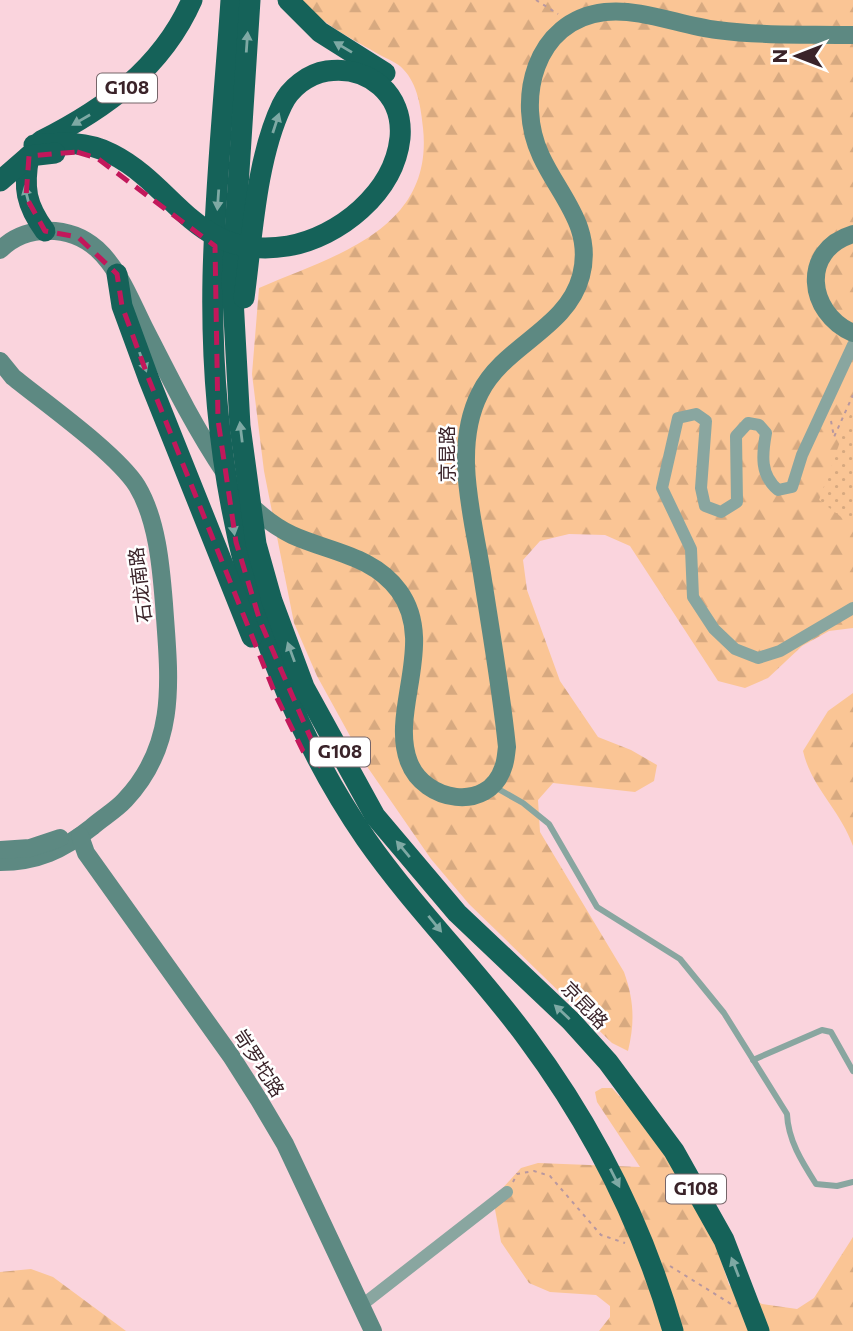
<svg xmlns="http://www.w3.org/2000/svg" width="853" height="1331" font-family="Commissioner,'Noto Sans SC',sans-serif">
<defs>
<pattern id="forest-firs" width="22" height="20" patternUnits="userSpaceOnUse" patternTransform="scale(1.75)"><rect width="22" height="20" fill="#fac595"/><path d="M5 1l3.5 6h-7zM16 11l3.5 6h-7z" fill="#d7a980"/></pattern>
<pattern id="park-dots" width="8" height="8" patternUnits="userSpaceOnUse" patternTransform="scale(1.75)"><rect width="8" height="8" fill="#fac595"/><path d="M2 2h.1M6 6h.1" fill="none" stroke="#d7a980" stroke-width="1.8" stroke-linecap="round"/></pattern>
</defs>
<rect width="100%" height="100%" fill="#fad4dd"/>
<!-- forest -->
<g fill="url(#forest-firs)">
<path d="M302 0H853V628L829 631 802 646 768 678 745 688 718 681 630 546 605 535 569 534 540 541 523 560 527 590 560 681 598 737 631 750 657 765 654 781 635 792 553 783 538 800 540 832 624 972C634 1000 635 1022 628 1051L612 1043 469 904 431 859 366 765 317 676 294 623 264 471 252 374 259 288C332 256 434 231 423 128 421 109 418 84 403 69 398 63 387 59 380 55 355 40 320 24 302 0Z"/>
<path d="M853 693V846C841 811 811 787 803 751L828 711Z"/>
<polygon points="602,1088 612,1088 654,1135 713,1235 729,1285 762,1304 797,1309 814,1298 853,1237 853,1331 599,1331 610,1317 610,1306 596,1295 550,1292 529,1283 501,1242 494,1204 500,1191 521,1168 538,1163 640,1167 597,1102 595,1092"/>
<polygon points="31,1269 53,1277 126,1331 0,1331 0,1272"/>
</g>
<!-- park -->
<polygon fill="url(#park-dots)" points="853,406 853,526 819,500"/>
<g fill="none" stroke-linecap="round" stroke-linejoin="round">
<!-- path -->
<g stroke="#b8979f" stroke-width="2" stroke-dasharray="3.5 5" stroke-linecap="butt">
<polyline points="536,0 558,14"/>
<polyline points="831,421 834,437 853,395"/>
<polyline points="513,1182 517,1174 534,1171 550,1176 601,1235 625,1243"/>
<polyline points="670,1266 731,1304"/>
</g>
<!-- lane -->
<g stroke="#89a6a0" stroke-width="6">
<path d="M493 786 523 803 549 824 597 907 680 959 724 1013 787 1114C788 1140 802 1162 816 1184L837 1186 853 1182"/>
<polyline points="753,1060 822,1030 831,1032 853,1071"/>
</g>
<!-- street -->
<g stroke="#89a6a0" stroke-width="12">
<path d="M853 345 802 455 792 487 778 490C760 475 762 455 766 433L759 425 748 423 736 436 737 502 721 512 705 506 701 488 706 421 696 414 678 418 662 488 691 549 693 597 714 629 735 649 758 658 780 651 853 608"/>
<polyline points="362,1305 507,1192"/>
</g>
<!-- secondary -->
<g stroke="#5d8982" stroke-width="18">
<path d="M853 234C800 250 807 313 853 333"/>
<path d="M0 250C26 224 70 225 97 249 119 269 131 301 144 327 169 376 194 427 225 473"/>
<path d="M0 361 13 377C45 403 116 453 137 486 157 519 161 566 164 604 169 676 179 743 125 800 116 810 102 818 92 827 63 850 37 862 0 862"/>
<path d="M246 501C259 514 275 527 292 535 329 552 373 555 399 591 437 643 389 711 409 762 424 802 488 813 503 768 506 761 506 753 507 747 501 689 491 632 482 574 473 517 452 448 480 393 504 345 567 329 581 276 594 227 560 197 541 156 515 101 534 20 605 12 642 8 681 26 717 30 762 36 808 34 853 35"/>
<polyline points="80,836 86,853 231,1056 259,1100 285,1144 373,1331"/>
<polyline points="0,850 30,848 60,838"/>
</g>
<!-- highway -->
<g stroke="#156259" stroke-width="21">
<path d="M231 0C225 92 215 185 213 277 209 474 253 675 366 839 415 909 477 970 527 1038 594 1128 642 1223 673 1331"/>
<polyline points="250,0 232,280 240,426 256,544 272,601 304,687 375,816 457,913 571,1021 608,1062 674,1151 724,1240 759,1331"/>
<polyline points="288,0 320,32 385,73"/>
<path d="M41 141C105 109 162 68 192 0"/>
<path d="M34 145C60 142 87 141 112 154 177 187 196 261 288 246 339 237 394 193 400 138 404 94 368 65 327 71 308 74 290 88 282 105 256 159 252 239 244 298"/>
<path d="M29 156C23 188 26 205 45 231"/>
<polyline points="0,181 29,156 55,153"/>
<polyline points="117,274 122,306 148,377 252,637"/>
</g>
</g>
<!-- one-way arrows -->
<defs><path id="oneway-solid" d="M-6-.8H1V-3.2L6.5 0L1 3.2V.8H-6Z" transform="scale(1.75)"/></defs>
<g fill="#7ea9a4">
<use href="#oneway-solid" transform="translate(247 42) rotate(-86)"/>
<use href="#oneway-solid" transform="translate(343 47) rotate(-149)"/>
<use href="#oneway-solid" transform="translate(81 120) rotate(150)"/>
<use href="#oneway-solid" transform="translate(276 123) rotate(-72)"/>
<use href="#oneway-solid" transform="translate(27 196) rotate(-104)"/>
<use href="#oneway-solid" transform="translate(218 200) rotate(94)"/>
<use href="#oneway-solid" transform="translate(143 362) rotate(70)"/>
<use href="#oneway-solid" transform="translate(241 432) rotate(-97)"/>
<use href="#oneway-solid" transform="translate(233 525) rotate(81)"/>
<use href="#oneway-solid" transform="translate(291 652) rotate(-110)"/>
<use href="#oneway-solid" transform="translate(403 849) rotate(-130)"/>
<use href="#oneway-solid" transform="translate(435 924) rotate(51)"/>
<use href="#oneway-solid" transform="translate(562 1012) rotate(-137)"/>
<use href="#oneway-solid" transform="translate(615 1178) rotate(63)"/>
<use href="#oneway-solid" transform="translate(735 1267) rotate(-111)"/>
</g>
<!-- marked area -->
<path fill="none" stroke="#c2185b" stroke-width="5" stroke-dasharray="14 9" stroke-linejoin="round" d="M77 152 97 158 215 246 218 420 236 542 260 621 324 769 303 751 276 696 148 377 122 306 117 274 78 237 45 231 26 197 29 156Z"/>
<g text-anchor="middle" stroke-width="5" stroke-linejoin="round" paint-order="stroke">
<!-- shield labels -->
<g fill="#fff" stroke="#756569" stroke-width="2">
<rect x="97" y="73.5" width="60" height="29" rx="5"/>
<rect x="310" y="737.5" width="60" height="29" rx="5"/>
<rect x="666" y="1174.5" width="60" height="29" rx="5"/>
</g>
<g font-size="18" font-weight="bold" fill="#3a2329">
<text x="127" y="94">G108</text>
<text x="340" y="758">G108</text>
<text x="696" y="1195">G108</text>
</g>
<!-- street labels -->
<g font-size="19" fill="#3a2329" stroke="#fff">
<text transform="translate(447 454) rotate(-90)" y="7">京昆路</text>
<text transform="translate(140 585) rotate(-97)" y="7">石龙南路</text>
<text transform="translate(585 1005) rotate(46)" y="7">京昆路</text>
<text transform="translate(259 1063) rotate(57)" y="7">岢罗坨路</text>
</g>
</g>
<!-- north arrow -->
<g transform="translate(797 56) rotate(270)" stroke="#ffffff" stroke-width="5" paint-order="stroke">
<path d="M0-5L12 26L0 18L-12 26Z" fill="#3a2329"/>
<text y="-10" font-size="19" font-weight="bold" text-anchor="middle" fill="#3a2329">N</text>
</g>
</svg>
